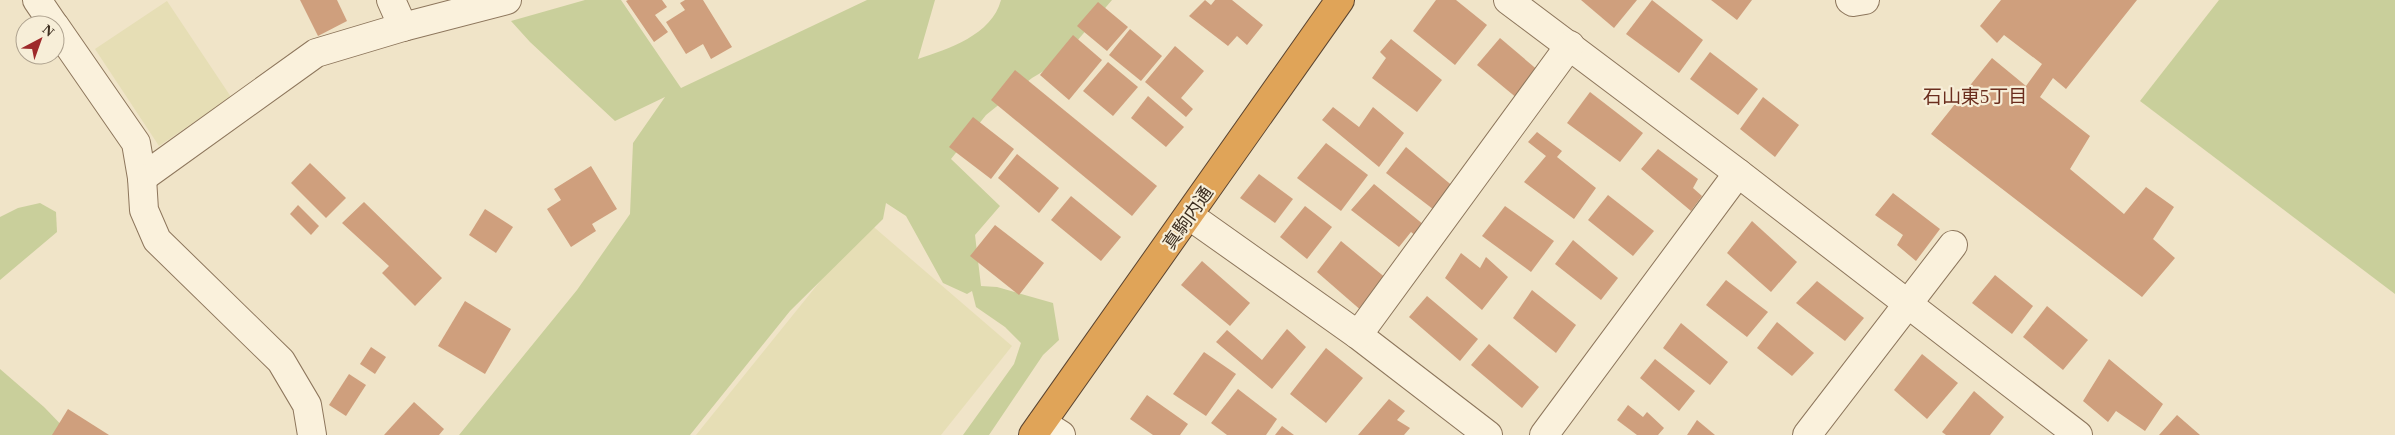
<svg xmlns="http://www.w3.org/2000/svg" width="2395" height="435" font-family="'Times New Roman','Noto Sans JP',serif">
<rect width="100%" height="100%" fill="#f0e4c8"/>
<!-- farmland -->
<g fill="#e6deb5">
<polygon points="167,1 231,97 159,146 95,49"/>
<polygon points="868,222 1012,346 941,435 696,435"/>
</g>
<!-- green -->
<g fill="#c9cf9b">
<path d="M585 0H621L681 88 867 0H935L918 59C948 49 992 35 1001 0H1112L1059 62 1032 78 986 115 951 159 1000 206 975 235 981 286 997 287 1053 303 1059 340 1043 355 989 435H963L1014 364 1021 343 1005 327 976 307 972 291 967 294 943 283 906 216 886 203 883 219 790 311 690 435H459L577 290 630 214 633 143 665 97 615 121 530 42 511 21Z"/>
<polygon points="2219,0 2395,0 2395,294 2140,101"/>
<polygon points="40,203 56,212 57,232 0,280 0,217 18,208"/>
<polygon points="0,369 44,407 71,435 0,435"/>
</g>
<!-- building -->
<g fill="#cf9f7d">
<polygon points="300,0 337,0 347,21 318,36"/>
<polygon points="628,0 662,0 667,7 655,15 668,32 654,42 626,1"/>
<polygon points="685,0 703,0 732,47 711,59 703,44 686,54 666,22 685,10 680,3"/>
<polygon points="1205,0 1211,5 1215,0 1232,0 1263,25 1247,45 1237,36 1228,46 1189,16"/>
<polygon points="1436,0 1456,0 1487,25 1455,65 1413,31"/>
<polygon points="1581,0 1637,0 1614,28"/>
<polygon points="1652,0 1703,40 1679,73 1626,34"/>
<polygon points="1711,0 1752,0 1737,20"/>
<polygon points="2001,0 2137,0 2066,89 2053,78 2040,97 2090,136 2070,169 2124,214 2146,187 2174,207 2153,239 2175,258 2142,297 1931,134 1992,58 2026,86 2042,64 2004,35 1997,43 1980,26"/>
<polygon points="1098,2 1128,27 1107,51 1077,26"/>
<polygon points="1130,29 1162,56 1141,81 1109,55"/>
<polygon points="1073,35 1102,60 1069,100 1040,75"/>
<polygon points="1500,38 1540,72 1518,99 1477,65"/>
<polygon points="1391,39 1442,80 1417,112 1372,78 1386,58 1380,52"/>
<polygon points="1175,46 1204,71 1181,98 1193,109 1186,117 1145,82"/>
<polygon points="1710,52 1758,89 1738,115 1690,79"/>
<polygon points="1108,62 1138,87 1113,116 1083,91"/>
<polygon points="1015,70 1157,186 1132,216 991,100"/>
<polygon points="1590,92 1643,133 1620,162 1567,123"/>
<polygon points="1148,96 1184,127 1166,147 1131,118"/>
<polygon points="1763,97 1799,125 1775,157 1740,129"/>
<polygon points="1333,107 1359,127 1373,107 1404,133 1379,167 1322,120"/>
<polygon points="973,117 1014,149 991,179 949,147"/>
<polygon points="1537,132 1562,151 1557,157 1596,188 1574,219 1524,182 1546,156 1528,142"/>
<polygon points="1326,143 1368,175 1341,211 1297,178"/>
<polygon points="1406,147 1461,193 1442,216 1386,173"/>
<polygon points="1658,149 1698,179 1693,188 1702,196 1691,211 1641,169"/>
<polygon points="1017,154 1059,188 1039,213 998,178"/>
<polygon points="310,163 346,198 326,218 291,183"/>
<polygon points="591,166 617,209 592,224 596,231 571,247 547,209 561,200 554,189"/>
<polygon points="1259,174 1293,199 1275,223 1240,198"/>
<polygon points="1374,184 1435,234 1426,244 1411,232 1399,247 1351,210"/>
<polygon points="1893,193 1940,229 1916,261 1897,245 1903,235 1875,215"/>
<polygon points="1608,195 1654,231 1633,256 1588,220"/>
<polygon points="1071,196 1121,237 1101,261 1051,220"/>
<polygon points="364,202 442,278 415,306 382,273 389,266 342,223"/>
<polygon points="298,205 319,226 311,235 290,214"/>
<polygon points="1305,206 1332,227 1307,259 1280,237"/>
<polygon points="1505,206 1554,241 1531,272 1482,236"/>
<polygon points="485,209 513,227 496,253 469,235"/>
<polygon points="1752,221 1797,262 1771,292 1727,253"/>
<polygon points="995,225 1044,263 1019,295 970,256"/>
<polygon points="1573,240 1618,278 1601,300 1555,264"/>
<polygon points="1341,241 1387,279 1363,312 1317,272"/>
<polygon points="1461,253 1480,268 1486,257 1508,277 1482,310 1445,278"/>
<polygon points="1202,261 1250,303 1230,326 1181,285"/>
<polygon points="1995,275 2033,306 2012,334 1972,303"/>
<polygon points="1726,280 1768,312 1747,337 1706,305"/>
<polygon points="1817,281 1864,318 1845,341 1796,303"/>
<polygon points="1532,290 1576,325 1556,353 1513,318"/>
<polygon points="1427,296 1478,339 1460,361 1409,317"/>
<polygon points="465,301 511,329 485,374 438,346"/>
<polygon points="2047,306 2088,340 2063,370 2023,337"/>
<polygon points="1777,322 1814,353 1792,376 1757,348"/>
<polygon points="1681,323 1728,362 1710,385 1663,348"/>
<polygon points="1287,329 1306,347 1272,389 1216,342 1227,330 1262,360"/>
<polygon points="1489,344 1539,387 1522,408 1471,365"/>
<polygon points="371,347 386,357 375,374 360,364"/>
<polygon points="1326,348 1363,378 1326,423 1290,394"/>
<polygon points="1204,352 1236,374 1206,416 1173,394"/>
<polygon points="1922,354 1958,383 1927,419 1894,390"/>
<polygon points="1655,359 1695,391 1679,411 1640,378"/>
<polygon points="2109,359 2163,404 2145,431 2116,411 2108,422 2083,401"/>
<polygon points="349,374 366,385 346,416 329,405"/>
<polygon points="1238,389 1277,419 1266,435 1227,435 1211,423"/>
<polygon points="1974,391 2004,417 1990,435 1946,435 1942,432"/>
<polygon points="1147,395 1188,424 1180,435 1153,435 1130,419"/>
<polygon points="1389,399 1405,411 1397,420 1410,428 1404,435 1358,435"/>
<polygon points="414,402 444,429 439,435 384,435"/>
<polygon points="1628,405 1643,417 1647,412 1664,428 1658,435 1637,435 1617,420"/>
<polygon points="68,409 109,435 52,435"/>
<polygon points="2177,415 2200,435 2159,435"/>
<polygon points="1697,420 1715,435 1687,435"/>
<polygon points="1282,426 1294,435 1275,435"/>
</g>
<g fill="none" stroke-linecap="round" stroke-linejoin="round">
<!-- minor casing -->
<g stroke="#8d765c" stroke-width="30">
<g id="minor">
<polyline points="37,0 54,25"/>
<polyline points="391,0 403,27 507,0"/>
<polyline points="1508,0 1738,173 2078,435"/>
<polyline points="1850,0 1853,2 1865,0"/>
<polyline points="55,26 136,143 142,178 316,53 403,27"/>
<polyline points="142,178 144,210 157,240 281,361 307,405 312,435"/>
<polyline points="1190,216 1358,335 1488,435"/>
<polyline points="1358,335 1570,45"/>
<polyline points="1042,423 1061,435"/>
<polyline points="1544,435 1738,173"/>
<polyline points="1807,435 1953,245"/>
</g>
</g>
<!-- highway casing -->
<g stroke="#5b4430" stroke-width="30">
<polyline id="highway" points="1033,435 1340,0"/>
</g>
<!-- minor -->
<use href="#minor" stroke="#faf1dc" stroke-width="28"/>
<!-- highway -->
<use href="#highway" stroke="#e0a458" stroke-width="28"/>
</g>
<g text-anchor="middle" stroke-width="4.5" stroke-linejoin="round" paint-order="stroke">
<!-- street labels -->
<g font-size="18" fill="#3d2e20" stroke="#f7eed8">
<text transform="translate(1188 218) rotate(-55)" y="6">真駒内通</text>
</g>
<!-- neighbourhood labels -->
<g font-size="19" fill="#6b2e1e" stroke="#f7eed8">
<text x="1975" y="103">石山東5丁目</text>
</g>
</g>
<!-- north arrow -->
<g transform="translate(40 40) rotate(41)"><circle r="24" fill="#f7eed8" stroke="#ada18e"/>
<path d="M0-4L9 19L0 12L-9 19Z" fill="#9e2a2b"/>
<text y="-8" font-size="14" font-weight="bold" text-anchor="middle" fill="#3d2e20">N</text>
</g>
</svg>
